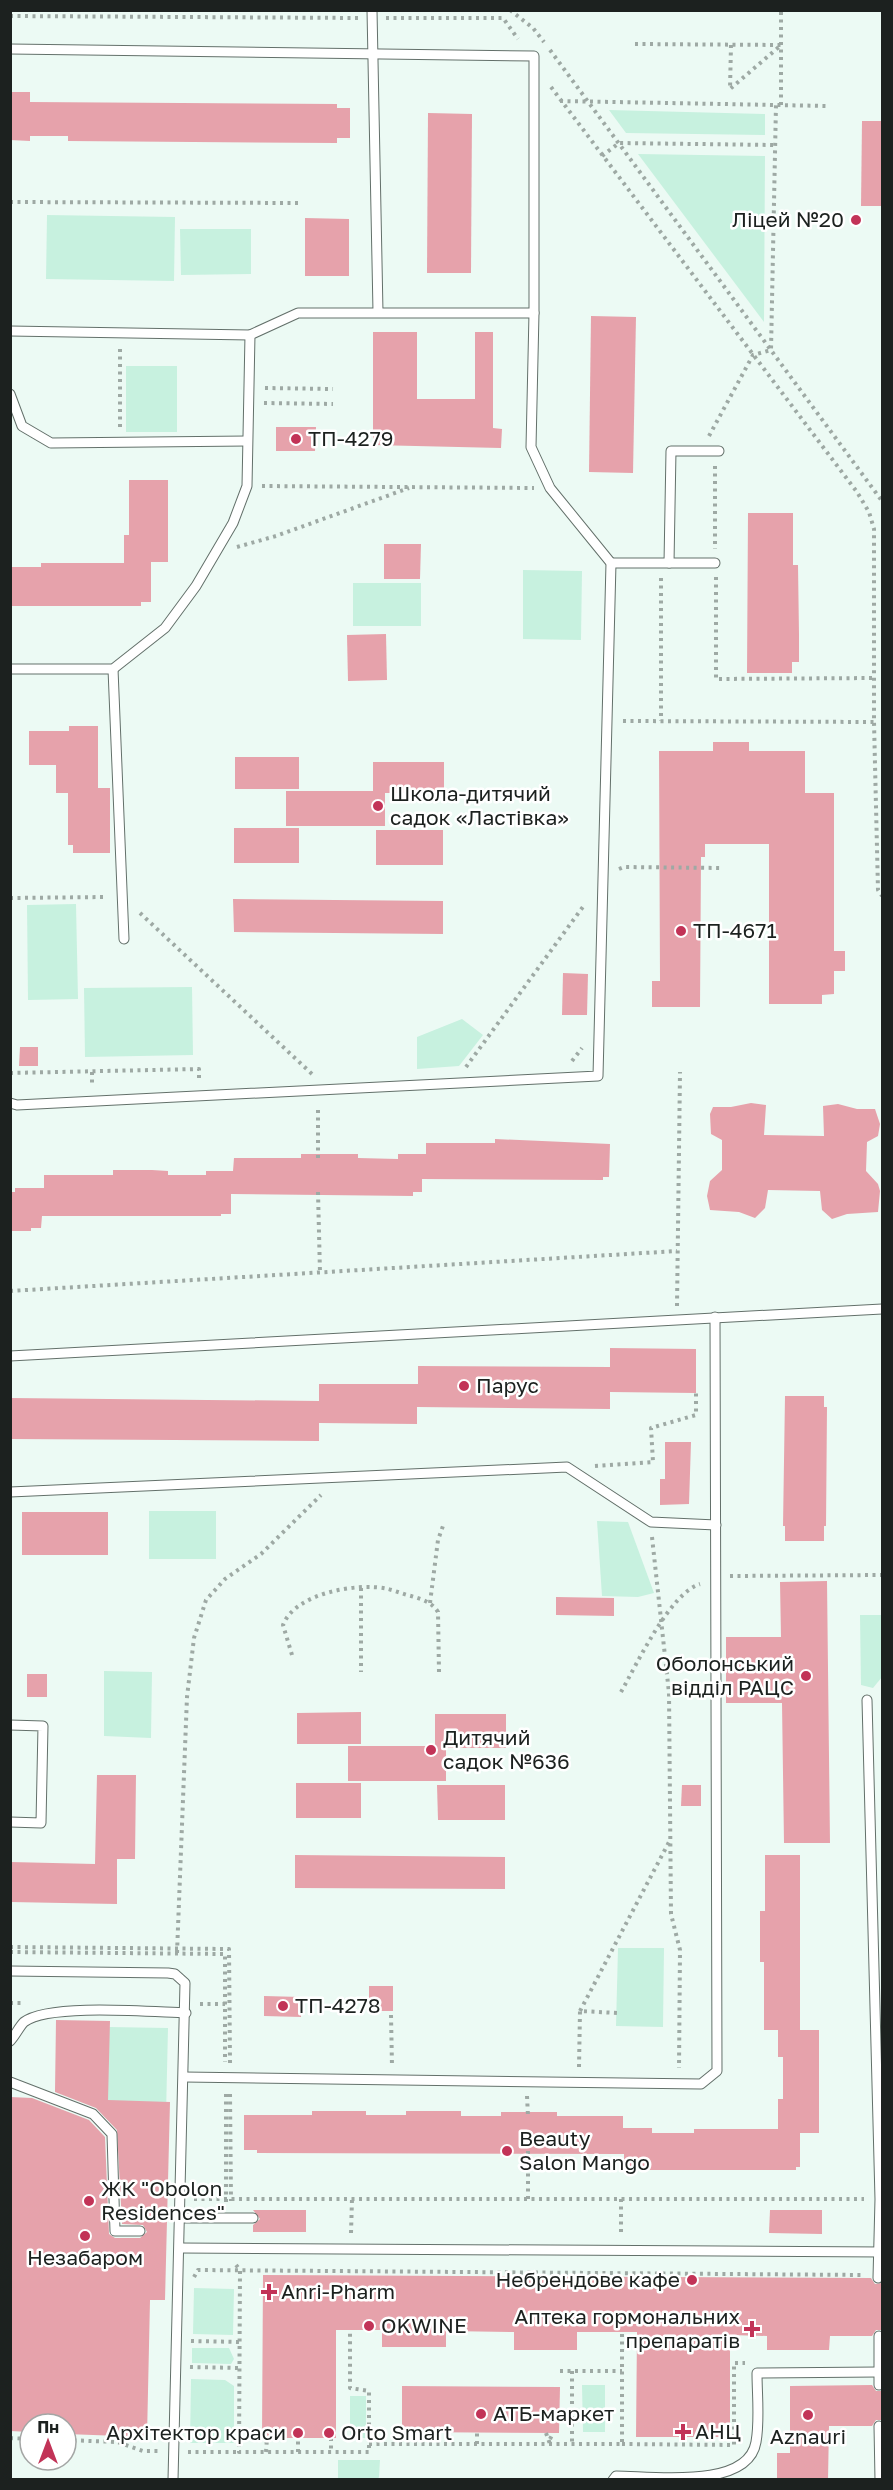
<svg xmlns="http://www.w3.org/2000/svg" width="893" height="2490" font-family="'Golos Text',sans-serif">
<rect width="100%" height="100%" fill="#ecfaf4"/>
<!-- green -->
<g fill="#c7f1df">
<polygon points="609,110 765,114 765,135 626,133"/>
<polygon points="638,154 765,156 764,322"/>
<polygon points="47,215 175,217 174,281 46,279"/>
<polygon points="180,229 251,229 251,274 181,275"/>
<rect x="126" y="366" width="51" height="66"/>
<polygon points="523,570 582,571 581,640 523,639"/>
<rect x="353" y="583" width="68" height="43"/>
<polygon points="76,904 78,999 28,1000 27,905"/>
<polygon points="192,987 193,1055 85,1057 84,988"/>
<polygon points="462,1019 483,1035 459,1066 417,1069 417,1037"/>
<rect x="149" y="1511" width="67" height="48"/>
<polygon points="597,1521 628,1522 654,1593 638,1597 602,1596"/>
<polygon points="860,1615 882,1615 882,1677 873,1688 861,1685"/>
<polygon points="104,1671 152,1672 151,1738 104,1736"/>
<polygon points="618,1948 664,1948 663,2027 616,2026"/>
<polygon points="109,2027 168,2028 166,2115 107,2114"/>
<polygon points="194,2288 234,2289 233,2335 193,2334"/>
<polygon points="192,2348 229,2348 234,2359 231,2364 192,2363"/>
<polygon points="191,2379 225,2380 234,2386 234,2443 190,2443"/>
<polygon points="582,2385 605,2385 605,2432 583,2432"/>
<rect x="350" y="2396" width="16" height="42"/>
<polygon points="338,2460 380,2460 379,2477 378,2479 338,2479"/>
</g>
<!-- building -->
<g fill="#e6a2ab">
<polygon points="10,92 30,92 30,102 337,104 337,108 350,108 350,138 337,138 337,143 68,141 68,136 30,136 30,141 10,140"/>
<polygon points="428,113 472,114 471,273 427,273"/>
<polygon points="862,121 882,121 882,206 861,206"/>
<polygon points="305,218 349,219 349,276 305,276"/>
<polygon points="591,316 636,317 633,473 589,472"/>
<polygon points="373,332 417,332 417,399 475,399 475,332 493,332 493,428 502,429 501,448 373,445"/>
<polygon points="276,427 316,427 315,451 276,451"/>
<polygon points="129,480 168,480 168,562 151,562 151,602 141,602 141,606 10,606 10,567 41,567 41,563 124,563 124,535 129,535"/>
<polygon points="748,513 793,513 793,565 798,565 799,635 799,662 792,662 792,673 747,673"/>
<polygon points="384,544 421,544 420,579 384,579"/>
<polygon points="386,634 387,680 348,681 347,635"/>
<polygon points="69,726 98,726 98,788 110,788 110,853 73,853 73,845 68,845 68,793 56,793 56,765 29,765 29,731 69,731"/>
<polygon points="713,742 749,742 749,751 805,751 805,793 834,793 834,951 845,951 845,971 834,971 834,994 822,995 822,1004 769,1004 769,844 705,844 705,857 701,857 700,1007 652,1007 652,981 660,981 659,751 713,751"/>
<rect x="235" y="757" width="64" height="32"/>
<polygon points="373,762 444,762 444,793 385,793 385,826 286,826 286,791 373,791"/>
<rect x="234" y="828" width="65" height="35"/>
<rect x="376" y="830" width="67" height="35"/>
<polygon points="233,899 443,901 443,934 234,932"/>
<polygon points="563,973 588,974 587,1015 562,1015"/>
<polygon points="20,1047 38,1047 38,1066 19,1066"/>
<polygon points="751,1103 766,1105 764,1135 824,1136 823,1106 838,1104 857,1109 875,1109 880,1124 878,1136 867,1142 866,1171 878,1184 880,1191 878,1212 847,1214 832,1219 822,1210 820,1191 768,1190 765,1208 755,1218 739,1212 710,1210 707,1196 710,1181 722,1170 722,1140 711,1134 710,1114 713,1107 731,1107"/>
<polygon points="495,1139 610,1144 609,1177 603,1177 603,1180 422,1179 422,1192 413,1192 413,1196 231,1194 231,1214 221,1214 221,1216 42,1216 41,1228 31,1228 31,1231 10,1231 10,1192 15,1192 15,1188 44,1188 44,1175 113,1175 113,1170 152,1170 168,1171 168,1175 206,1175 206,1171 233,1171 234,1158 301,1158 301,1154 358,1154 358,1158 398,1159 398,1154 426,1154 426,1143 495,1143"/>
<polygon points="610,1348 696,1349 696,1393 610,1392 610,1409 417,1407 417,1424 319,1423 319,1441 10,1439 10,1398 319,1401 319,1384 418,1384 418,1366 610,1367"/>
<polygon points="785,1396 824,1396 824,1407 827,1407 826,1526 824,1526 824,1541 785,1541 785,1526 783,1526"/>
<polygon points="665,1442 691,1442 689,1504 660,1505 660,1479 665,1479"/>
<rect x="22" y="1512" width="86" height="43"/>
<polygon points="827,1581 830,1843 784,1843 782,1703 726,1703 726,1637 781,1637 780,1582"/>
<polygon points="556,1597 614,1598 614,1616 556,1615"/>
<rect x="27" y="1674" width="20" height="23"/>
<polygon points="361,1712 361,1744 297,1744 297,1713"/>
<polygon points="435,1714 506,1714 506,1748 446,1748 446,1781 348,1781 348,1746 435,1746"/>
<polygon points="97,1775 136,1775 135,1859 117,1859 117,1904 10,1902 10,1862 95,1864"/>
<rect x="296" y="1783" width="65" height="35"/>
<polygon points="437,1785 505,1785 505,1820 438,1820"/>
<polygon points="682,1785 701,1785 701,1806 681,1806"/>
<polygon points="295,1855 505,1857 505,1889 295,1888"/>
<polygon points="765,1855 800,1855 800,2030 819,2030 819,2133 800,2133 800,2167 796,2167 796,2170 636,2170 636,2167 624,2167 624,2154 257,2153 257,2150 244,2150 244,2115 312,2115 312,2111 366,2111 366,2115 406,2115 406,2111 461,2111 461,2116 501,2116 501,2112 557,2112 557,2116 623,2116 623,2128 652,2128 652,2133 694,2133 694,2129 778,2129 778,2099 783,2099 783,2057 778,2057 778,2030 764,2030 764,1962 760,1962 760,1911 765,1911"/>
<rect x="369" y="1986" width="24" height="25"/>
<polygon points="264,1996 301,1997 301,2017 264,2016"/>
<polygon points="56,2020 110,2021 108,2100 170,2102 165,2300 150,2300 147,2437 66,2434 66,2424 30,2424 30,2432 10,2431 10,2097 32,2098 89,2120 105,2137 109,2234 115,2238 140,2238 147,2232 143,2225 122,2224 117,2130 96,2108 55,2092"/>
<polygon points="253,2210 306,2210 306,2232 253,2232 253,2225 260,2219"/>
<polygon points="770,2210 822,2210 822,2234 769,2233"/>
<polygon points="263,2275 871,2278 875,2284 882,2283 882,2330 876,2330 872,2336 830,2336 829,2350 767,2350 767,2336 730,2335 730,2437 636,2437 637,2332 577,2332 577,2350 514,2350 514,2332 446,2331 446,2347 382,2347 382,2330 336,2330 336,2438 262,2438"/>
<polygon points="872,2385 876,2391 882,2391 882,2420 876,2420 872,2426 829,2426 828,2480 777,2480 777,2453 790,2453 790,2386"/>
<polygon points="402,2386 560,2387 559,2433 402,2432"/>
</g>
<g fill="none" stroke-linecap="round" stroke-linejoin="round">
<!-- service casing -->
<g stroke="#63706a" stroke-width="11">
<g id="service">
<polyline points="372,10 378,312"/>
<polyline points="10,49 534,56 534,313 531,447 550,488 611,563 598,1076 17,1105 10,1103"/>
<polyline points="10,331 250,335"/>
<polyline points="10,394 22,426 51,443 247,441"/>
<polyline points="611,563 715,563"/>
<polyline points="669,563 671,451 719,451"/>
<polyline points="10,669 113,669 165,628 196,586 233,523 247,486 250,335 298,313 534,313"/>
<polyline points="113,669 124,939"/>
<polyline points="10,1356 882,1309"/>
<polyline points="10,1492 567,1467 651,1522 716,1525"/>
<polyline points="867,1700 880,2199 878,2278"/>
<polyline points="10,1725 43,1726 41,1823 10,1822"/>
<polyline points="10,1971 168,1973 175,1974 185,1983 173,2480"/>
<path d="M10 2041C15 2036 19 2027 24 2022 49 2003 152 2012 186 2013"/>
<polyline points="184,2077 701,2084 717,2071 715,1317"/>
<polyline points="10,2082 93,2114 112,2134 115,2231 140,2231"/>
<polyline points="181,2218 253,2218"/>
<polyline points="180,2248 882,2252"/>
<polyline points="879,2385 879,2336"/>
<polyline points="879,2426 880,2480"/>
<path d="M613 2480 616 2476C652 2476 748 2490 756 2442 760 2420 757 2395 757 2373L878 2372"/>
</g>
</g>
<!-- path -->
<g stroke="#9ea9a4" stroke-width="4" stroke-dasharray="3 4.5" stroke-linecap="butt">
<polyline points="510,10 533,28 544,42"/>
<polyline points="10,16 358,18"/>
<polyline points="386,18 503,18 518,39"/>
<polyline points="635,44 781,45"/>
<polyline points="731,45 730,89 780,46"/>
<polyline points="550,50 882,501"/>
<polyline points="551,87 857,492 869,512 874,529 874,722 878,890 882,896"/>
<polyline points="560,101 829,106"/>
<polyline points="781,105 781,10"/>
<polyline points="602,156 619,143 775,145"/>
<polyline points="10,202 298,203"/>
<polyline points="120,349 120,428"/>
<polyline points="265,388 333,389"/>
<polyline points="264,403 333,404"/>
<polyline points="709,436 753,355 771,350 776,104"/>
<polyline points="715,466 715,549"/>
<polyline points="262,486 534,488"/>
<polyline points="237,547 276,536 409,488"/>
<polyline points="716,577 716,679 875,678"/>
<polyline points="661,578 661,721"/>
<polyline points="623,721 874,722"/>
<polyline points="619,869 624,867 722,868"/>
<polyline points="10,898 106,897"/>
<polyline points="140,913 312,1074"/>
<polyline points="572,1061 582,1048"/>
<polyline points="466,1067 585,904"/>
<polyline points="92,1072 92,1086"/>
<polyline points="10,1073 199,1069 199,1080"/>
<polyline points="318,1158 318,1106"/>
<polyline points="318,1192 320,1273"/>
<polyline points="10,1291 677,1251"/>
<polyline points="677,1306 680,1072"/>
<polyline points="595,1466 653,1462 651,1428 696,1415 696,1389"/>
<polyline points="652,1537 669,1693 671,1914 680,1950 679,2068"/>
<polyline points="730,1576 882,1575"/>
<polyline points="361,1588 361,1672"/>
<polyline points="430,1603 438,1540 444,1523"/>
<path d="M292 1655 283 1625C295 1593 358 1582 388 1589 396 1591 403 1594 411 1596 421 1599 432 1602 438 1612L439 1672"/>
<path d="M621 1692C637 1664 670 1593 700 1584"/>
<polyline points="10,1947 229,1949 230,2063"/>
<polyline points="10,1952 225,1954 225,2062"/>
<polyline points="177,1953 187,1697 194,1638 206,1600 225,1579 261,1554 321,1495"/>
<polyline points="10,2003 22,2003"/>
<polyline points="200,2004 225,2004"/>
<polyline points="580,2011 669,1842"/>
<polyline points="391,2015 392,2066"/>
<polyline points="579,2067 580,2011 617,2013"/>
<polyline points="226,2094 226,2203"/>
<polyline points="230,2094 231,2201"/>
<polyline points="527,2096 528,2116"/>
<polyline points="194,2199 864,2199"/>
<polyline points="528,2199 528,2151"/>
<polyline points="621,2199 621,2234"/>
<polyline points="351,2233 352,2199"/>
<polyline points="236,2265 240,2270 239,2452 369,2452 369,2391 350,2388 350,2330"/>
<polyline points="194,2277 198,2270 864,2275"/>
<polyline points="191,2341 240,2342"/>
<polyline points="190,2367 240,2368"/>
<polyline points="560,2371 622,2371"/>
<polyline points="572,2371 572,2444"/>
<polyline points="546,2433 550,2444"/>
<polyline points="10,2438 30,2439"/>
<polyline points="331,2438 331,2452"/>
<polyline points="550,2439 553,2433"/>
<polyline points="66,2440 117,2442 143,2451 160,2451"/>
<polyline points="369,2444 622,2444 622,2332"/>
<polyline points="477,2444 477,2433"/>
<polyline points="622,2444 734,2445 734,2363 745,2363"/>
<polyline points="188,2452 239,2452"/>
<polyline points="266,2452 267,2438"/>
<polyline points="298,2452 298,2438"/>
</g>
<!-- service -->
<use href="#service" stroke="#fff" stroke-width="9"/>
</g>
<!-- markers -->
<g fill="#c23357" stroke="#fff" stroke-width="2">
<circle cx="856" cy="220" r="6"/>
<circle cx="296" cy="439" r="6"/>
<circle cx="378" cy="806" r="6"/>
<circle cx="681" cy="931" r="6"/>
<circle cx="464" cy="1386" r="6"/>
<circle cx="806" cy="1676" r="6"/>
<circle cx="431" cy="1750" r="6"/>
<circle cx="283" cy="2006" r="6"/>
<circle cx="507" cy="2151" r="6"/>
<circle cx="89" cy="2201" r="6"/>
<circle cx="85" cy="2236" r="6"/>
<circle cx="692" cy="2280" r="6"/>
<path d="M266 2283h6v6h6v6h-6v6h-6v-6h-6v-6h6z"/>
<circle cx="369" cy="2326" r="6"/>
<path d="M749 2320h6v6h6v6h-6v6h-6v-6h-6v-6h6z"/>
<circle cx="481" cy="2414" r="6"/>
<circle cx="808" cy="2415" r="6"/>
<path d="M680 2423h6v6h6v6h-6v6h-6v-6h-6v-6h6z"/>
<circle cx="298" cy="2433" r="6"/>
<circle cx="329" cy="2433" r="6"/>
</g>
<g text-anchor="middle" stroke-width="5" stroke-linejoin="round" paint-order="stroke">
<!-- poi labels -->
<g font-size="21" fill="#1c211f" stroke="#fff" text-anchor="start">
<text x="844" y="227" text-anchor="end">Ліцей №20</text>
<text x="308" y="446">ТП-4279</text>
<text x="390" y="801">Школа-дитячий<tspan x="390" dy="24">садок «Ластівка»</tspan></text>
<text x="693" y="938">ТП-4671</text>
<text x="476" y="1393">Парус</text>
<text x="794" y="1671" text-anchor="end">Оболонський<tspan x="794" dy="24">відділ РАЦС</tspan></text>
<text x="443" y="1745">Дитячий<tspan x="443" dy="24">садок №636</tspan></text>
<text x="295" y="2013">ТП-4278</text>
<text x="519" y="2146">Beauty<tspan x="519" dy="24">Salon Mango</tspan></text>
<text x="101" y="2196">ЖК "Obolon<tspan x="101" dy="24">Residences"</tspan></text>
<text x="85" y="2265" text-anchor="middle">Незабаром</text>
<text x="680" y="2287" text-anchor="end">Небрендове кафе</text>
<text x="281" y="2299">Anri-Pharm</text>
<text x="740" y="2324" text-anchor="end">Аптека гормональних<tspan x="740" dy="24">препаратів</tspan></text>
<text x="381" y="2333">OKWINE</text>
<text x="493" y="2421">АТБ-маркет</text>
<text x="695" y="2439">АНЦ</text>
<text x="286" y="2440" text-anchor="end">Архітектор краси</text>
<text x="341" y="2440">Orto Smart</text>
<text x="808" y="2444" text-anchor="middle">Aznauri</text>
</g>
</g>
<!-- border -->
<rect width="893" height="2490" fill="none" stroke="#1c211f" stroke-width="24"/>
<!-- north arrow -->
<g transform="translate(48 2442)"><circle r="28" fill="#ffffff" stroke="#a4a6a5" stroke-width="1.5"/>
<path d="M0-4.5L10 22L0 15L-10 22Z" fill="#c23357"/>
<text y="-9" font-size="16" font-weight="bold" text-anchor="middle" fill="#1c211f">Пн</text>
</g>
</svg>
